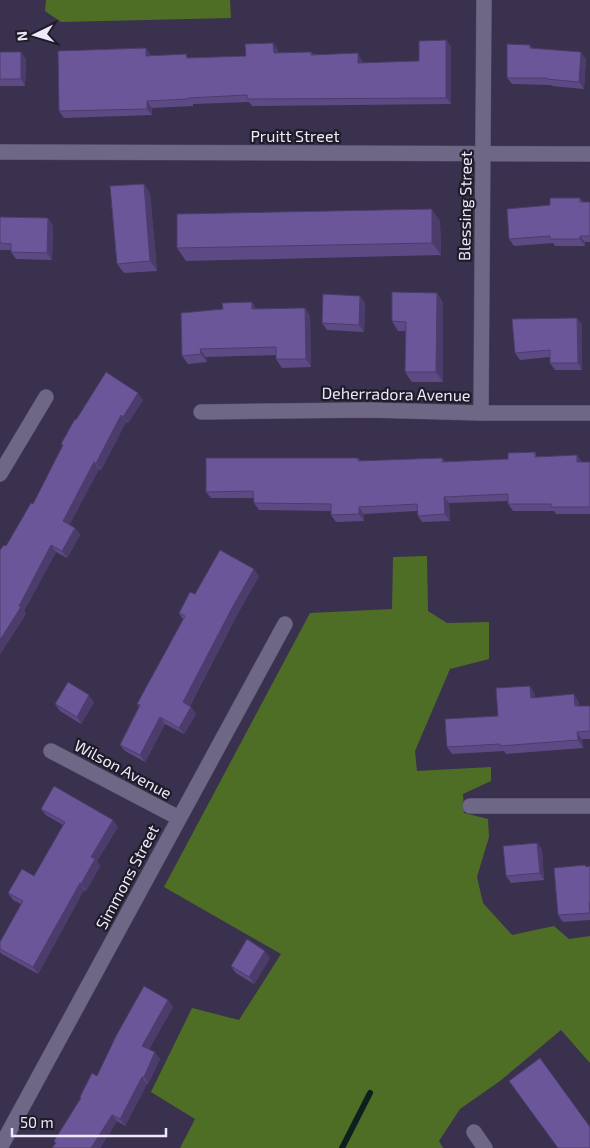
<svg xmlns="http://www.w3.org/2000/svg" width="590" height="1148" font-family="'Exo 2',sans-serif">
<rect width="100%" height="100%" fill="#39314d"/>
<!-- forest -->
<g fill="#4f6e25">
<polygon points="46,0 230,0 231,18 61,22 45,11"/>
<polygon points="427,556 428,611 447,623 489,622 489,659 450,669 415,751 417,771 491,767 491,781 463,794 464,813 488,819 489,837 477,877 483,903 512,935 554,926 569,939 590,936 590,1063 561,1030 500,1081 460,1109 439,1141 443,1148 180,1148 195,1119 151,1092 192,1008 239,1020 281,954 164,887 310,613 392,609 393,557"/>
</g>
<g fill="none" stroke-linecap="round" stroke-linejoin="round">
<!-- stream -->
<polyline stroke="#0f1f20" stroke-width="6" points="342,1148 370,1093"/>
<!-- minor casing -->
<g stroke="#554e66" stroke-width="16">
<g id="minor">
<polyline points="0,152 590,154"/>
<polyline points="201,412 369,410 481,413 590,413"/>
<polyline points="481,413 484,0"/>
<polyline points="0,474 46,397"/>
<polyline points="51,751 179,818"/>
<polyline points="470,806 590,806"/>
<polyline points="474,1132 485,1148"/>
<polyline points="0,1148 285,624"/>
</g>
</g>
<!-- minor -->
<use href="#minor" stroke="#6f6786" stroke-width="15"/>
</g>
<!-- wall -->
<g fill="#5d4a84">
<polygon points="446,40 451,47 451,104 252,106 249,102 193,104 193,106 152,108 152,115 64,118 59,111 189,58 246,56 273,43 278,50 278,53 311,52 313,54 362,60 362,63 419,61"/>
<polygon points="530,45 532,48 586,59 584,89 552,86 551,85 512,84 507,78"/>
<polygon points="0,52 26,59 25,86 0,86"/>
<polygon points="144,184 150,193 157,271 124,273 117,264"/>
<polygon points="580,198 583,202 590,202 590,242 585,242 585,246 555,246 553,243 514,246 509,239 550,205"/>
<polygon points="0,217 53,225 52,260 16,259 11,252 11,250 0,250"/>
<polygon points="440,221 441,255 186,261 177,248"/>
<polygon points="437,293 443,303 443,382 412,382 405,372 406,331 398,331 392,321"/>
<polygon points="252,302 256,309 305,308 310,316 311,367 282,368 276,359 276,355 206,357 207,362 188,364 182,356 223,309"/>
<polygon points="365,303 364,332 327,330 322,323"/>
<polygon points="577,318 582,325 582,370 555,370 550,363 550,357 520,360 515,353"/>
<polygon points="143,400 128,423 126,422 101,470 99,469 69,525 75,528 80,535 67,558 56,552 24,611 26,614 0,654 6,546 33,504 63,446 61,444 76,420"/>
<polygon points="535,452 537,457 577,455 582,462 590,462 590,514 556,514 554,511 513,511 508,504 508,501 449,503 450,521 422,522 418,516 417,511 364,514 364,521 336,522 331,515 331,511 259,510 254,503 254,498 211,498 206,492 358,458 361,461 442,458 445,462 508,459"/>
<polygon points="259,576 237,615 190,706 196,714 184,734 165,724 145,762 125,751 120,745 139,707 137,704 183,620 179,613 195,594"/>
<polygon points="535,694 535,698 579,702 579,706 590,706 590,739 582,739 583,748 506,754 504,751 452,754 447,747"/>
<polygon points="94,702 81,724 60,711 55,704"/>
<polygon points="41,809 118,827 97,861 100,866 86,891 84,890 38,974 2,954 0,952 0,942 21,904 13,900 8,893 34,876 63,825 46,815"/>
<polygon points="537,843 542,850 544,880 511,883 506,876"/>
<polygon points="585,865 586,867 590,866 590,920 563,922 558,915"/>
<polygon points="270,958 254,984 236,973 231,966"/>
<polygon points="168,1000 173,1007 149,1049 160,1059 148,1084 147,1084 125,1126 117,1121 100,1148 52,1148 55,1144 54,1141 80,1099 80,1097 97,1076"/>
</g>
<!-- shaded-wall -->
<g fill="#4c3c6c">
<polygon points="446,40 451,47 451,104 446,98"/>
<polygon points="273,43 278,50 278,60 274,53"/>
<polygon points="146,48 151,55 146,56"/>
<polygon points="21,52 26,59 25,86 21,79"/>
<polygon points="581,52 586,59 584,89 579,82"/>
<polygon points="358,53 362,60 363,70 358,63"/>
<polygon points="147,101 152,108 152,115 147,109"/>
<polygon points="144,184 150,193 157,271 150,261"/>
<polygon points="432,209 440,221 441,255 432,243"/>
<polygon points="48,218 53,225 52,260 47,253"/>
<polygon points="580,236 585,242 585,246 580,239"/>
<polygon points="437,293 443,303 443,382 436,372"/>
<polygon points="360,296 365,303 364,332 359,325"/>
<polygon points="252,302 257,310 252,309"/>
<polygon points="305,308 310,316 311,367 306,359"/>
<polygon points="577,318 582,325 582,370 578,363"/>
<polygon points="200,349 206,357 207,362 201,354"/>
<polygon points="138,393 143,400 128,423 123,417"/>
<polygon points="121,415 126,422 101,470 96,463"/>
<polygon points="577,455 582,462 577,462"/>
<polygon points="94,462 99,469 68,528 63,521"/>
<polygon points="444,497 449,503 450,521 445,514"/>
<polygon points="359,507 364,514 364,521 359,514"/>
<polygon points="75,528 80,535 67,558 62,551"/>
<polygon points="51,545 56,552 24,611 26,614 0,654 0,640"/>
<polygon points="254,569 259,576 237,615 188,709 183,702 232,608"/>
<polygon points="530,686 535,694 536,706 531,698"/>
<polygon points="574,694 579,702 580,714 575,706"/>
<polygon points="89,695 94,702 81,724 77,717"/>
<polygon points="191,707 196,714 184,734 179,728"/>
<polygon points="160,717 165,724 145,762 140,755"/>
<polygon points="577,732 582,739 583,748 578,740"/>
<polygon points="113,820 118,827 97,861 100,866 86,891 81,884 91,857"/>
<polygon points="537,843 542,850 544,880 540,873"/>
<polygon points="80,883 84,890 38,974 33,967"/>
<polygon points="265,951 270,958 254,984 249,977"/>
<polygon points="168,1000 173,1007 147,1053 142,1046"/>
<polygon points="155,1052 160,1059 148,1084 144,1077"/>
<polygon points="142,1077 147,1084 125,1126 120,1119"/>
<polygon points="112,1115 117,1121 100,1148 91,1148"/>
</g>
<!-- building -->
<g fill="#6c569a" stroke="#4c3c6c">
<polygon points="446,40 446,98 247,99 247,95 188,98 188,99 147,101 147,109 59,111 58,51 146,48 146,56 186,54 187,58 246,56 245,44 273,43 274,53 311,52 311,55 358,53 358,63 419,61 419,41"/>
<polygon points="507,44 530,45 530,48 581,52 579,82 547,79 547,78 507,78"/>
<rect x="0" y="52" width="21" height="27"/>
<polygon points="144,184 150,261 117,264 110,186"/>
<polygon points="550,198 580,198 580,202 590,202 590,236 580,236 580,239 550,239 550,236 509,239 507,209 550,205"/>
<polygon points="432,209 432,243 177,248 177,214"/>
<polygon points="0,217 48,218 47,253 11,252 11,244 0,243"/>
<polygon points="392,292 437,293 436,372 405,372 406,322 392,321"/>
<polygon points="323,294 360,296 359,325 322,323"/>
<polygon points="252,302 252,309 305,308 306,359 276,359 276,347 200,349 201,354 182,356 181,313 223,309 222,303"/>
<polygon points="577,318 578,363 550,363 550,350 515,353 512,319"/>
<polygon points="106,372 138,393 123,417 121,415 96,463 94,462 63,521 75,528 62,551 51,545 19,606 21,607 0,640 0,550 4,545 6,546 31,503 33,504 63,445 61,444 75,419 76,420"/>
<polygon points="535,452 535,457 577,455 577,462 590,462 590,507 551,507 551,504 508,504 508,494 444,497 445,514 418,516 417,504 359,507 359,514 331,515 331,504 254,503 253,491 206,492 206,458 358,458 358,461 442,458 442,462 508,459 508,453"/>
<polygon points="220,550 254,569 232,608 183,702 191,707 179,728 160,717 140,755 120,745 140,705 137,704 185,616 179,613 190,592 195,594"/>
<polygon points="68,682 89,695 77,717 55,704"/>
<polygon points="530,686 531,698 574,694 575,706 590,706 590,731 577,732 578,740 500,746 500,744 447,747 445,719 498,716 496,688"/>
<polygon points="54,786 113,820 91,857 95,859 81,884 80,883 33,967 0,949 0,942 23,901 8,893 22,869 34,876 65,822 41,809"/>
<polygon points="537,843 540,873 506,876 503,846"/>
<polygon points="585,865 586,867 590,866 590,902 589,902 590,913 558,915 554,868"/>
<polygon points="247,939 265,951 249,977 231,966"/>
<polygon points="144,986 168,1000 142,1046 155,1052 144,1077 142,1077 120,1119 112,1115 91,1148 52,1148 56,1143 54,1141 81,1098 80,1097 92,1073 97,1076 116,1036"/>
<polygon points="540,1058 590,1127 590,1148 558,1148 509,1081"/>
</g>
<g text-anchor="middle" stroke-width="4.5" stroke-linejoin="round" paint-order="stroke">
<!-- street labels -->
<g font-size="16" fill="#ede9fa" stroke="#1f1b28">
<text x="295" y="142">Pruitt Street</text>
<text transform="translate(465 206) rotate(-89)" y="6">Blessing Street</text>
<text transform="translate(396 394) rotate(1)" y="6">Deherradora Avenue</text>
<text transform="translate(123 769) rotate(28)" y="6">Wilson Avenue</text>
<text transform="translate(127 877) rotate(-62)" y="6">Simmons Street</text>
</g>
</g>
<!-- north arrow -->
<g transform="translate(35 35) rotate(265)" stroke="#1f1b28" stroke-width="4" paint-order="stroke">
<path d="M0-4L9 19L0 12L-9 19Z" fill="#ede9fa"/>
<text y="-8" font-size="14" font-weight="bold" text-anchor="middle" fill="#ede9fa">N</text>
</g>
<!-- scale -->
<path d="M12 1128v8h154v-8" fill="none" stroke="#ede9fa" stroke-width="2.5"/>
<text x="20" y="1128" font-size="15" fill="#ede9fa" stroke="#1f1b28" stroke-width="4" paint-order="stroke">50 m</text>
</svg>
